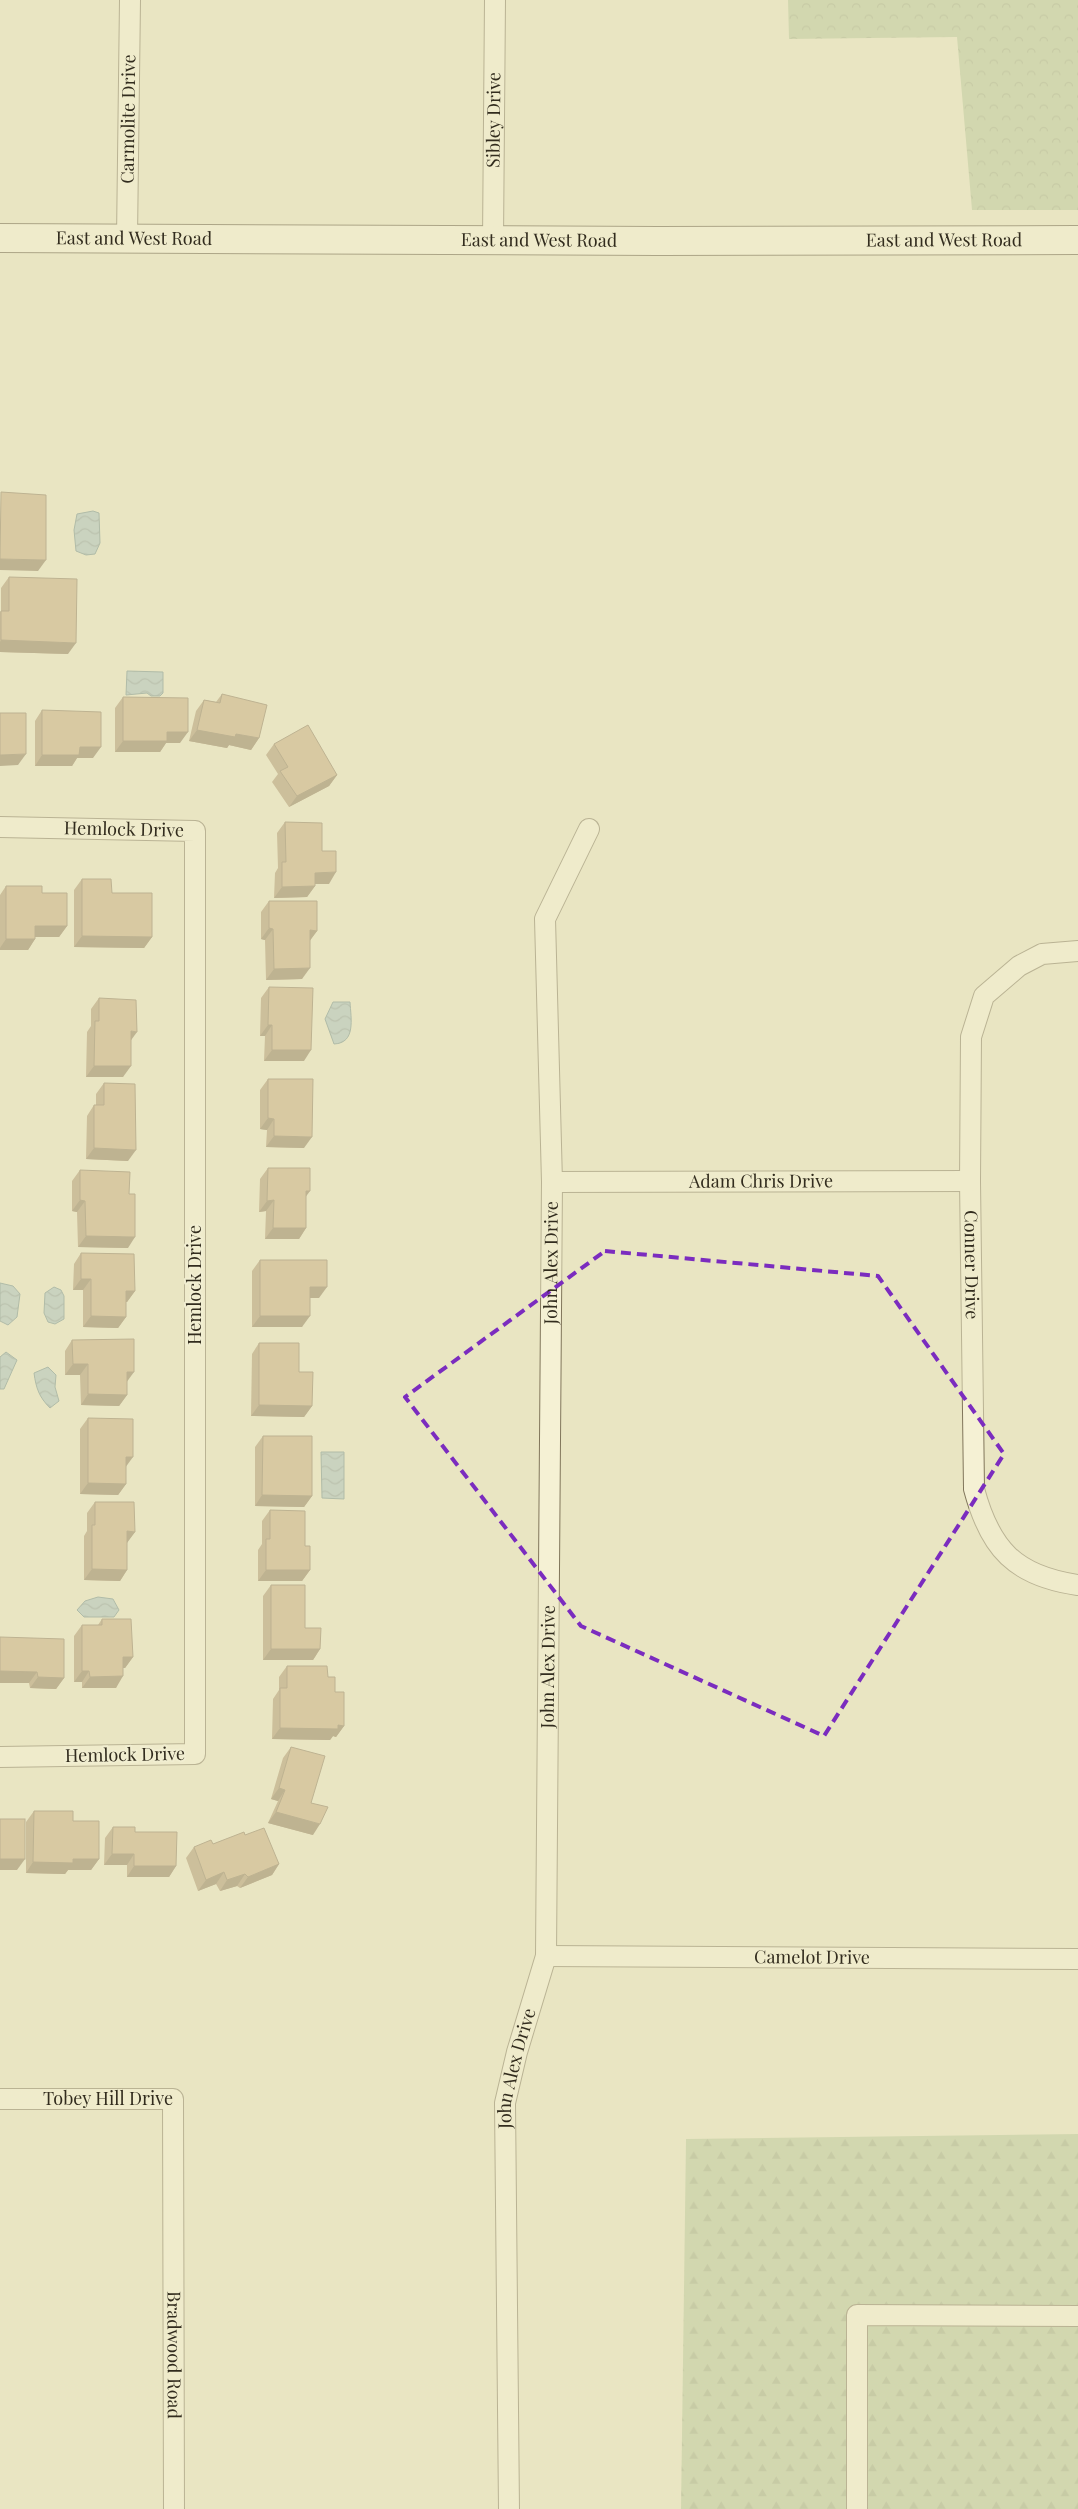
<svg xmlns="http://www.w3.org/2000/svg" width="1078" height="2509" font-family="'Playfair Display',serif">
<defs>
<pattern id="forest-firs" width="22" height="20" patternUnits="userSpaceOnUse" patternTransform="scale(1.25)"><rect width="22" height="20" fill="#b7c697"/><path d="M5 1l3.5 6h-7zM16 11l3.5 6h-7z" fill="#9eaa82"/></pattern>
<pattern id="park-crowns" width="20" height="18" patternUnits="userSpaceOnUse" patternTransform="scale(1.25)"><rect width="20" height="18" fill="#b7c697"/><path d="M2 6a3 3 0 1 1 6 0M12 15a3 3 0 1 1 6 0" fill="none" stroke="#9eaa82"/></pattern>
<pattern id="water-waves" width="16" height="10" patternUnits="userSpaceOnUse" patternTransform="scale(1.25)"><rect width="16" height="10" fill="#a4bcba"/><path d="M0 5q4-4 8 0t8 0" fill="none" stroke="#869997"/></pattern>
</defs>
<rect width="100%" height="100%" fill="#e9e5c2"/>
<!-- forest -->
<polygon fill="url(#forest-firs)" points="1078,2134 1078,2509 681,2509 686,2139"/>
<!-- park -->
<polygon fill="url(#park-crowns)" points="788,0 1078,0 1078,210 972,210 957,37 789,39"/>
<!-- water -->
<g fill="url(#water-waves)" stroke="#6c8987">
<polygon points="93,511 99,513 100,543 95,554 86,555 76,551 74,530 77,514"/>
<polygon points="127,671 163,672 163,693 160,696 151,696 147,693 126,695"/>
<path d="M333 1002H350C351 1019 356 1043 334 1044L325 1019Z"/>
<polygon points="0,1283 13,1286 20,1294 17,1317 8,1325 0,1321"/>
<polygon points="54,1287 61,1290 64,1296 64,1319 55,1324 48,1322 44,1313 45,1293"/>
<polygon points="6,1352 17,1360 4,1389 0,1389 0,1357"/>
<path d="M48 1367 56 1375 55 1387 59 1401 50 1408C39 1397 36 1388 34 1373Z"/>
<polygon points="321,1452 344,1452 344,1499 322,1498"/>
<polygon points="98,1597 113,1599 119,1610 114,1617 84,1617 77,1610 85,1601"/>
</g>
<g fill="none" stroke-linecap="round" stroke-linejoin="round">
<!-- street casing -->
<g stroke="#81765b" stroke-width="22">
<g id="street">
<path id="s1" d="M127 238 130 0"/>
<path id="s2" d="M493 240 495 0"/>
<path id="s3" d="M0 827 195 831V1754L0 1757"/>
<path id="s4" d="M1078 951 1042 954 1019 966 984 996 971 1037 970 1181 974 1489C990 1549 1015 1576 1078 1585"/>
<path id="s5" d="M552 1182 970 1181"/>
<path id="s6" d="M546 1956 1078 1959"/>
<path id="s7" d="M0 2099H173L174 2509"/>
<path id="s8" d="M509 2509 505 2103 517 2052 546 1956 552 1182 545 919 589 829"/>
<polyline points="857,2509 857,2315 1078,2316"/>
</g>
</g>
<!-- secondary casing -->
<g stroke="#63573e" stroke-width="30">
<g id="secondary">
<path id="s9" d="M0 238 658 241 1078 240"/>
</g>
</g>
<!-- street -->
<use href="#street" stroke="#f5f1d4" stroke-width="20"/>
<!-- secondary -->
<use href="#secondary" stroke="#f5f1d4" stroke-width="28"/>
</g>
<!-- wall -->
<g fill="#a9906a">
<polygon points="9,577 68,654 0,652 0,612 1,611 1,588"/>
<polygon points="222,694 259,738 251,750 229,745 227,748 189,741 196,711 204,700 216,702"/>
<polygon points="123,697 180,743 166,743 160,752 115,752 115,708"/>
<polygon points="42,710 93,758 77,758 72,766 35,766 35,721"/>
<polygon points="274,744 337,775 329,786 289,807 272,782 278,774 266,755"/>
<polygon points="285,822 322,851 329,884 315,884 315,886 307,897 274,898 275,873 278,868 277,833"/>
<polygon points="82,879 112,893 152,937 144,948 74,947 74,890"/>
<polygon points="6,886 42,893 67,926 59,937 35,937 35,939 28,950 0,950 0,895"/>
<polygon points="269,901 317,931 310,940 302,979 266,980 265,940 261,939 261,912"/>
<polygon points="269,987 304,1061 264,1061 265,1036 260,1036 261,998"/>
<polygon points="99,998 131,1040 123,1077 86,1077 87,1032 91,1026 91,1009"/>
<polygon points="268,1079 304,1148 266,1147 267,1130 260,1129 260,1090"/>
<polygon points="104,1083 128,1161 86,1159 87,1116 94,1105 96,1105 96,1094"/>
<polygon points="268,1168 306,1197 306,1228 299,1239 265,1239 266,1211 259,1212 260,1179"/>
<polygon points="80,1170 128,1248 78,1247 77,1212 72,1211 72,1181"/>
<polygon points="81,1253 135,1291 127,1302 126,1302 126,1317 118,1328 83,1327 83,1290 73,1290 74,1264"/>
<polygon points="260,1260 319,1298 310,1298 302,1327 252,1327 252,1271"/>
<polygon points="72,1340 127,1381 127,1395 119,1406 81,1405 80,1375 65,1375 65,1351"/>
<polygon points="259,1343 299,1372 312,1406 304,1417 251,1416 252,1354"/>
<polygon points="88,1418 126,1467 126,1484 118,1495 80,1494 80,1429"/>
<polygon points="263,1436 312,1496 304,1507 255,1506 255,1447"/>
<polygon points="95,1502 135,1532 127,1542 127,1570 120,1581 84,1580 84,1536 87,1531 87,1513"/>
<polygon points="270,1510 305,1546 310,1570 302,1581 258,1581 258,1550 262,1544 262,1521"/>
<polygon points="271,1585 305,1628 320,1649 313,1660 263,1660 263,1596"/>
<polygon points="102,1619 133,1657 125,1668 123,1668 116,1688 82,1688 82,1682 74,1682 74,1636 82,1625 98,1625"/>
<polygon points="0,1637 64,1678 56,1689 30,1688 29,1683 0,1683"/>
<polygon points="287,1666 328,1677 335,1692 344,1726 336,1737 333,1736 330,1740 272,1739 273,1699 279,1690 279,1677"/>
<polygon points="291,1747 311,1803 313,1835 268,1823 278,1801 271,1799 283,1758"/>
<polygon points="34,1811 73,1821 99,1859 91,1870 68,1870 65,1874 26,1873 26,1822"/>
<polygon points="113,1827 135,1832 176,1866 169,1877 127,1877 127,1865 104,1865 105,1838"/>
<polygon points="245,1835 279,1864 272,1875 240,1888 237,1886 220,1891 216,1884 198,1891 186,1858 194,1847 213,1844"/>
</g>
<!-- shaded-wall -->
<g fill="#897556">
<polygon points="0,559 46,560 38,571 0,570"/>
<polygon points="1,640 76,643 68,654 0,652 0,642"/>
<polygon points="197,730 236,734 259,738 251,750 229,745 227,748 189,741"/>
<polygon points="167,732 188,732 180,743 166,743 160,752 115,752 123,741"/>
<polygon points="80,747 101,747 93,758 77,758 72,766 35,766 42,755"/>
<polygon points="26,754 18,765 0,766 0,755"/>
<polygon points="337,775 329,786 289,807 297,796"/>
<polygon points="336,872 329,884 307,884 315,873"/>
<polygon points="315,886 307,897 274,898 282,887"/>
<polygon points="35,926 67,926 59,937 28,937"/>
<polygon points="269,928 273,929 265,940 261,939"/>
<polygon points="310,930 317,931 309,942"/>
<polygon points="82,936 152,937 144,948 74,947"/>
<polygon points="6,939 35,939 28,950 0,950 0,948"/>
<polygon points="310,968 302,979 266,980 274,969"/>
<polygon points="268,1025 272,1025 265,1036 260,1036"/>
<polygon points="131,1031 137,1032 129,1043"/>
<polygon points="272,1050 311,1050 304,1061 264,1061"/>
<polygon points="94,1066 131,1066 123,1077 86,1077"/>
<polygon points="268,1118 274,1119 267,1130 260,1129"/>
<polygon points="274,1136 312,1137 304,1148 266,1147"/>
<polygon points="94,1148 136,1150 128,1161 86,1159"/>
<polygon points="306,1191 310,1191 302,1202"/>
<polygon points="80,1200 85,1201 77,1212 72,1211"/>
<polygon points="274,1200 266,1211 259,1212 267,1201"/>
<polygon points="273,1228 306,1228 299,1239 265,1239"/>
<polygon points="86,1236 135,1237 128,1248 78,1247"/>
<polygon points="81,1279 91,1279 83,1290 73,1290"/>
<polygon points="310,1287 327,1287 319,1298 302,1298"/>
<polygon points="126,1291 135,1291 127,1302 118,1302"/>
<polygon points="91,1316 126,1317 118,1328 83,1327"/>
<polygon points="260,1316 310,1316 302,1327 252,1327"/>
<polygon points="73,1364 88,1364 80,1375 65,1375"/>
<polygon points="127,1372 134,1372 126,1383"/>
<polygon points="88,1394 127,1395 119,1406 81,1405"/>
<polygon points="259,1405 312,1406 304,1417 251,1416"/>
<polygon points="126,1457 133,1457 125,1468"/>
<polygon points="88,1483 126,1484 118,1495 80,1494"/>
<polygon points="262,1495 312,1496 304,1507 255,1506"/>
<polygon points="127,1531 135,1532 127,1543"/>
<polygon points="92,1569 127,1570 120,1581 84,1580"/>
<polygon points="266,1570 310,1570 302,1581 258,1581"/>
<polygon points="271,1649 320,1649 313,1660 263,1660"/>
<polygon points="123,1657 133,1657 125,1668 116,1668"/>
<polygon points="0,1671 37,1672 29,1683 0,1683"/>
<polygon points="82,1671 89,1671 82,1682 74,1682"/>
<polygon points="123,1676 116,1688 82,1688 90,1677"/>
<polygon points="38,1677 64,1678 56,1689 30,1688"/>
<polygon points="338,1725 344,1726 336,1737 333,1736 330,1740 272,1739 280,1728"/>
<polygon points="279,1788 285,1790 278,1801 271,1799"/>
<polygon points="276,1812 320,1824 313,1835 268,1823"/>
<polygon points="112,1854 134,1854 127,1865 104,1865"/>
<polygon points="0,1859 25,1859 17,1870 0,1870"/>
<polygon points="73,1859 99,1859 91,1870 68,1870 65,1874 26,1873 33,1862"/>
<polygon points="279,1864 272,1875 240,1888 248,1877"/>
<polygon points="134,1866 176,1866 169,1877 127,1877"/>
<polygon points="224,1872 216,1884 198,1891 206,1880"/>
<polygon points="245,1874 237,1886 220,1891 227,1880"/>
</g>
<!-- building -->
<g fill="#c4a77b" stroke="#897556">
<polygon points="1,492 46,495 46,560 0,559"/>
<polygon points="9,577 77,579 76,643 1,640 1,611 9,611"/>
<polygon points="222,694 267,705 259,738 236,734 235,737 197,730 204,700 220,703"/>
<polygon points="123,697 188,698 188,732 167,732 167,741 123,741"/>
<polygon points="42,710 101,712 101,747 80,747 79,755 42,755"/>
<polygon points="0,713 26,713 26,754 0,755"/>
<polygon points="308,725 337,775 297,796 280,771 288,767 274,744"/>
<polygon points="285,822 322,823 322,851 336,851 336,872 315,873 315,886 282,887 282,862 286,862"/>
<polygon points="82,879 111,879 112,893 152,893 152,937 82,936"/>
<polygon points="6,886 42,886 42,893 67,893 67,926 35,926 35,939 6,939"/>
<polygon points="269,901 317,901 317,931 310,930 310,968 274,969 273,929 269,928"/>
<polygon points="269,987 313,988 311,1050 272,1050 272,1025 268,1025"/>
<polygon points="99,998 136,1000 137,1032 131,1031 131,1066 94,1066 95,1021 99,1021"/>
<polygon points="268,1079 313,1079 312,1137 274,1136 274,1119 268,1118"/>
<polygon points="104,1083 135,1084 136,1150 94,1148 94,1105 104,1105"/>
<polygon points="268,1168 310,1168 310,1191 306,1191 306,1228 273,1228 274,1200 267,1201"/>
<polygon points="80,1170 130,1172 129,1194 135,1194 135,1237 86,1236 85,1201 80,1200"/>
<polygon points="81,1253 134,1254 135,1291 126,1291 126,1317 91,1316 91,1279 81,1279"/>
<polygon points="260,1260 327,1260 327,1287 310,1287 310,1316 260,1316"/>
<polygon points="134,1339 134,1372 127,1372 127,1395 88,1394 88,1364 73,1364 72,1340"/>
<polygon points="259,1343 299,1343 299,1372 313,1372 312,1406 259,1405"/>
<polygon points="88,1418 133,1419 133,1457 126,1457 126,1484 88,1483"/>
<polygon points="263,1436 312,1436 312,1496 262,1495"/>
<polygon points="95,1502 134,1502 135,1532 127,1531 127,1570 92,1569 92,1525 95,1525"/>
<polygon points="270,1510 305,1511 305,1546 310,1546 310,1570 266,1570 266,1539 270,1539"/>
<polygon points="271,1585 305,1585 305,1628 321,1628 320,1649 271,1649"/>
<polygon points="102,1619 131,1619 133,1657 123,1657 123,1676 90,1677 89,1671 82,1671 82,1625 102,1625"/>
<polygon points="0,1637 64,1639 64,1678 38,1677 37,1672 0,1671"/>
<polygon points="287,1666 327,1666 328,1677 335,1677 335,1692 344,1692 344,1726 338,1725 338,1729 280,1728 280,1688 287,1688"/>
<polygon points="291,1747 325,1756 311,1803 328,1807 320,1824 276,1812 285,1790 279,1788"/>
<polygon points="34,1811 73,1811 73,1821 99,1821 99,1859 73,1859 73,1863 33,1862"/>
<rect x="0" y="1819" width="25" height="40"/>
<polygon points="113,1827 135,1827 135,1832 177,1832 176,1866 134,1866 134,1854 112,1854"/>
<polygon points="264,1828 279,1864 248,1877 245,1874 227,1880 224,1872 206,1880 194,1847 211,1840 213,1844 244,1832 245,1835"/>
</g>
<!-- marked area -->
<path d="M0 0H1078V2509H0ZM605 1251 878 1276 1004 1454 824 1736 581 1626 405 1397Z" fill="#e9e5c2" fill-opacity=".55" fill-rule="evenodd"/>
<path fill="none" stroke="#7b2cbf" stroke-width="4" stroke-dasharray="10 6" stroke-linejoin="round" d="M605 1251 878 1276 1004 1454 824 1736 581 1626 405 1397Z"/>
<g text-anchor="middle" stroke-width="4" stroke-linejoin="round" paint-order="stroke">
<!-- street labels -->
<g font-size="18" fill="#322c1e" stroke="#f1eed1">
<text dy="6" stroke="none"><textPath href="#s1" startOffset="119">Carmolite Drive</textPath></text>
<text dy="6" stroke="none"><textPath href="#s2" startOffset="120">Sibley Drive</textPath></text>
<text dy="6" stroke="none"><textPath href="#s9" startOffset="134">East and West Road</textPath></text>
<text dy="6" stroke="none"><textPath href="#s9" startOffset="539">East and West Road</textPath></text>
<text dy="6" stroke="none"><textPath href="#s9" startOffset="944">East and West Road</textPath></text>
<text dy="6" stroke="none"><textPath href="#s3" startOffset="124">Hemlock Drive</textPath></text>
<text dy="6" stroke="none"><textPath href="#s5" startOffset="209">Adam Chris Drive</textPath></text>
<text dy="6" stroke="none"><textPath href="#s8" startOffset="1252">John Alex Drive</textPath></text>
<text dy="6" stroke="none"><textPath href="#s4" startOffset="379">Conner Drive</textPath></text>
<text transform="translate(195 1285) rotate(-90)" y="6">Hemlock Drive</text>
<text dy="6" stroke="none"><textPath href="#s8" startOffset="848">John Alex Drive</textPath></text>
<text transform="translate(125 1755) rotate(-1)" y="6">Hemlock Drive</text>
<text dy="6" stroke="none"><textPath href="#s6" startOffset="266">Camelot Drive</textPath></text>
<text dy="6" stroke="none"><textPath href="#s8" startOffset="442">John Alex Drive</textPath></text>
<text dy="6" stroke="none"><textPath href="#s7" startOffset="108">Tobey Hill Drive</textPath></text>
<text dy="6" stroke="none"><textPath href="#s7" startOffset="429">Bradwood Road</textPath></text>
</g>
</g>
</svg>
